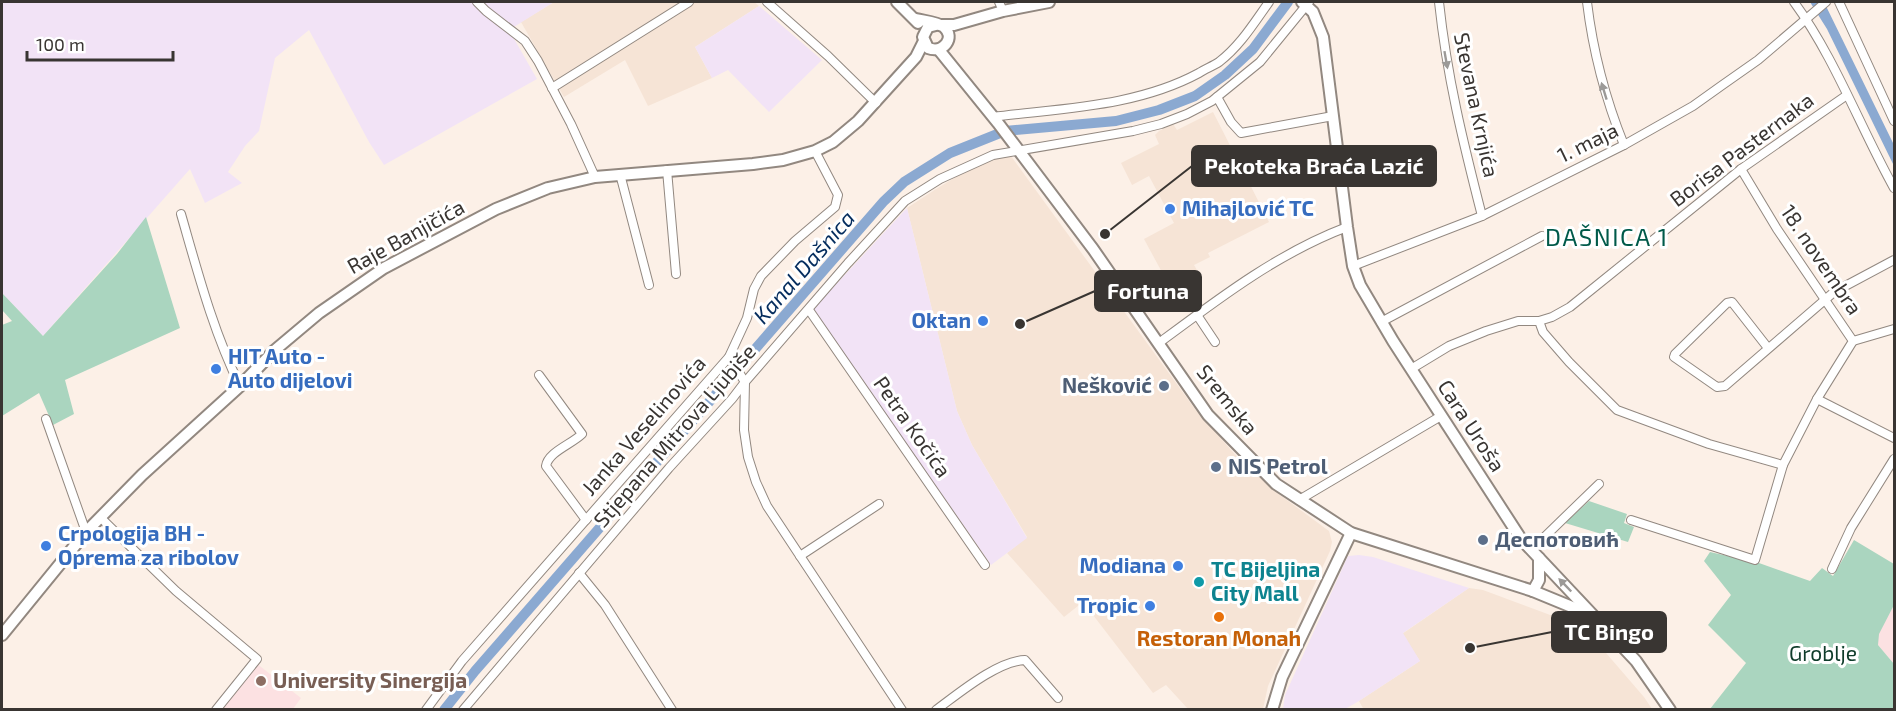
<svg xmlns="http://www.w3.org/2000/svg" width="1896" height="711" font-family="'Exo 2',sans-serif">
<rect width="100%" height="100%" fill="#fcf0e7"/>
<!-- built -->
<g fill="#f6e4d6">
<polygon points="554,2 754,2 759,6 695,47 712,78 648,106 625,60 564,97 521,22"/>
<polygon points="1213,112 1269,222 1208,253 1210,257 1194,265 1198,272 1170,287 1144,239 1174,223 1149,176 1132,185 1121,163 1159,144 1155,135 1159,131 1173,124 1177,130"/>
<polygon points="1002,155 1011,156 1195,409 1239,459 1280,495 1329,531 1332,542 1330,551 1268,686 1263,709 1188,709 1166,685 1153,693 1083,602 1064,617 1007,553 1027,537 972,445 957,411 907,208 936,189 971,168"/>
<polygon points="1469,588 1483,590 1569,622 1600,646 1644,697 1652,709 1364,710 1359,701 1420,661 1402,634"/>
</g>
<!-- industrial -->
<g fill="#f2e3f6">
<polygon points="2,2 554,2 509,30 537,79 384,165 369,142 309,30 275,58 259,131 245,146 228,172 242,183 205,203 190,169 43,336 2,293"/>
<polygon points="759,6 822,60 769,112 728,70 712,78 695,47"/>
<polygon points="907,208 957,411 972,445 1027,538 991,565 813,309"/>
<polygon points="1359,555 1373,557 1469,588 1403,633 1420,661 1359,701 1345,709 1283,709 1285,695 1348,556"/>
</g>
<!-- education -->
<g fill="#fce1e2">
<polygon points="1894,605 1894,664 1878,645 1878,634"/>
<polygon points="256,663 301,698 293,709 221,710"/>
</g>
<!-- green -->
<g fill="#aad5bf">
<polygon points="146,217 180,328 65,380 74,414 53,425 39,393 2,416 2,325 12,321 2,310 2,293 43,336 117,254"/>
<polygon points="1589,501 1627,514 1624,523 1634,527 1628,542 1565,523"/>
<polygon points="1854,540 1894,564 1894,605 1879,634 1878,645 1894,664 1894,709 1710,709 1746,663 1708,625 1731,595 1704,561 1710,552 1759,563 1810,581 1822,568 1833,576"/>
</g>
<!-- water -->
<polygon fill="#8ba9d1" points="1810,2 1824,2 1894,145 1894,166 1827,29"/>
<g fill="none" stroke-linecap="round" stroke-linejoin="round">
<!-- canal -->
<polyline stroke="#8ba9d1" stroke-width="10" points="444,710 475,671 884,201 904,182 950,153 1005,131 1116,121 1159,110 1195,96 1225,75 1253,49 1288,2"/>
<!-- street casing -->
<g stroke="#928880" stroke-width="10">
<g id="street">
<polyline points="477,2 486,11 525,41 538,61 571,124 595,177"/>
<polyline points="767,2 828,56 876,103"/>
<polyline points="999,2 1003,11"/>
<path d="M1439 2C1447 77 1463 142 1482 216"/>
<path d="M1587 2C1593 52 1605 98 1624 145"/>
<path d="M1794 2C1835 58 1860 127 1894 188"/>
<polyline points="1839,2 1894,121"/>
<polyline points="552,88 689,2"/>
<polyline points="1217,97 1231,122 1241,133 1333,116"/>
<path d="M993 117C1062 108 1136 107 1199 73 1205 69 1213 66 1219 62 1240 46 1254 23 1269 2"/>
<polyline points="667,170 676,274"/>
<polyline points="620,174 649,285"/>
<path d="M181 214C198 273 213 331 240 386"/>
<polyline points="1353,266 1482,216 1624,145 1693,106 1721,86 1758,60 1826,2"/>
<polyline points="809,310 985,565"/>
<polyline points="1197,315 1215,342"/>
<polyline points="1539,321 1543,332 1569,362 1617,410 1709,444 1783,465 1817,399 1853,341 1777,229 1741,169"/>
<polyline points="1381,322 1542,236"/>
<polyline points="1853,341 1894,329"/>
<path d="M1159 343C1218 299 1278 253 1347 227"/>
<polyline points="1768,348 1732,302 1727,303 1675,354 1674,357 1717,387 1725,386 1834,292 1894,260"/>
<polyline points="729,357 745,382 744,430 748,457 756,482 767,506 902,710"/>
<polyline points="1411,369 1449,346 1486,331 1518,321 1539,321 1552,317 1570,307 1741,169 1847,95"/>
<path d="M539 375 582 434C572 444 548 452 546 466L586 520"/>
<polyline points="1817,399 1894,438"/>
<polyline points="46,419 86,532"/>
<polyline points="1299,500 1441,416"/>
<polyline points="101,518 176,591 257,659 216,710"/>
<polyline points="1631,520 1755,560 1783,465"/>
<polyline points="1531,550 1599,484"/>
<polyline points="800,556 879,504"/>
<polyline points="1832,569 1851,528 1894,459"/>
<polyline points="579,573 605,605 672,710"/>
<polyline points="426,710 462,661 729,357 747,318 754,289 761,276 795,241 835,207 838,195 815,151"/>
<polyline points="463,710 669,468 732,399 745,382 848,263 905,201 940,179 993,155 1133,131 1161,124 1187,114 1212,101 1260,62 1309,2"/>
<path d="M936 710C958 694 997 661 1025 660L1058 698"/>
</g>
</g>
<!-- secondary casing -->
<g stroke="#928880" stroke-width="14">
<g id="secondary">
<polyline points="897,2 918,23"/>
<polyline points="1302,2 1313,12 1323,37 1347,227 1353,266 1360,285 1393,341 1521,539 1539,558 1539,580 1533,591"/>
<path d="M916 19C924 21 937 22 944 27 956 38 943 54 928 48L923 37 928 27 936 25"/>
<polyline points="940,25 954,25 1003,11 1049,2"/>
<polyline points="939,50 998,123 1093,249 1208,415 1276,484 1351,533 1533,591 1589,614"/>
<polyline points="1539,558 1636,661 1670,710"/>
<polyline points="2,635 86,532 142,475 240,386 275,350 319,313 384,268 496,209 548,188 595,177 753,164 783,160 815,151 833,142 858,121 916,57 924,41"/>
<polyline points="1272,710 1282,677 1351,533"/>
</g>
</g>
<!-- street -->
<use href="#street" stroke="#fff" stroke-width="8"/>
<!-- secondary -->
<use href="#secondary" stroke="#fff" stroke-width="10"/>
</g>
<!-- one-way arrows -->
<defs><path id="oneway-solid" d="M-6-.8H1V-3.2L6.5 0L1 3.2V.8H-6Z" transform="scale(1.5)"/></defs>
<g fill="#9c9a98">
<use href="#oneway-solid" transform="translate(1446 60) rotate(80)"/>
<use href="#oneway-solid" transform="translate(1604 91) rotate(-107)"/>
<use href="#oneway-solid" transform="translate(1565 585) rotate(-134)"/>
</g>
<!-- markers -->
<g fill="#3f7fe0" stroke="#fff" stroke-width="2">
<circle cx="1170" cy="209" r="6"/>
<circle cx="983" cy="321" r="6"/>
<circle cx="216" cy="369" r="6"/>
<circle cx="46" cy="546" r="6"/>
<circle cx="1178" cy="566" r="6"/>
<circle cx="1150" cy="606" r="6"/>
</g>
<g fill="#5c6f8a" stroke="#fff" stroke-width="2">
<circle cx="1164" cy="386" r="6"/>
<circle cx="1216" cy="467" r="6"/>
<circle cx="1483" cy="540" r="6"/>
</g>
<circle fill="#0f9aa8" stroke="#fff" stroke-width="2" cx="1199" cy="582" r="6"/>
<circle fill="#e8710a" stroke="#fff" stroke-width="2" cx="1219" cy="617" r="6"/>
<circle fill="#8d6e63" stroke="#fff" stroke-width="2" cx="261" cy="681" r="6"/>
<g text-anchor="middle" stroke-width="6" stroke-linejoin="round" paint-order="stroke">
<!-- street labels -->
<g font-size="21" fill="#393532" stroke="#fff">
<text transform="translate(1476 105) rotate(78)" y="7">Stevana Krnjića</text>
<text transform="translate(1588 143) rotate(-26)" y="7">1. maja</text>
<text transform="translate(1742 150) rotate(-37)" y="7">Borisa Pasternaka</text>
<text transform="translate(406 237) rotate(-29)" y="7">Raje Banjičića</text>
<text transform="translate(1821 260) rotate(56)" y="7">18. novembra</text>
<text transform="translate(1227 400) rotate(51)" y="7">Sremska</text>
<text transform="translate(644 426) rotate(-49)" y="7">Janka Veselinovića</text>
<text transform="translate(1471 426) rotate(57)" y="7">Cara Uroša</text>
<text transform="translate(912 427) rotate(55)" y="7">Petra Kočića</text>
<text transform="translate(675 436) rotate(-49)" y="7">Stjepana Mitrova Ljubiše</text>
</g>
<!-- shop labels -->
<g font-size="21" font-weight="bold" fill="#366cbe" stroke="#fff" text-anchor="start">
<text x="1182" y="216">Mihajlović TC</text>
<text x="971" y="328" text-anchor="end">Oktan</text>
<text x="228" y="364">HIT Auto -<tspan x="228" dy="24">Auto dijelovi</tspan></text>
<text x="58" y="541">Crpologija BH -<tspan x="58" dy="24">Oprema za ribolov</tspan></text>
<text x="1166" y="573" text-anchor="end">Modiana</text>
<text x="1138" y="613" text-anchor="end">Tropic</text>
</g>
<!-- service labels -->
<g font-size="21" font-weight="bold" fill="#4e5e75" stroke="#fff" text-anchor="start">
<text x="1152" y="393" text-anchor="end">Nešković</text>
<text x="1228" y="474">NIS Petrol</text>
<text x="1495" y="547">Деспотовић</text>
</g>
<!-- culture labels -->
<g font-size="21" font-weight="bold" fill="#0d838f" stroke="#fff" text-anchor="start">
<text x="1211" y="577">TC Bijeljina<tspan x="1211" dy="24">City Mall</tspan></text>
</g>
<!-- food labels -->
<g font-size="21" font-weight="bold" fill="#c56008" stroke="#fff">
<text x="1219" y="646">Restoran Monah</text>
</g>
<!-- park labels -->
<g font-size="21" fill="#0f3c2a" stroke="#fff">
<text x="1823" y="661">Groblje</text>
</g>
<!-- education labels -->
<g font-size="21" font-weight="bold" fill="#785e54" stroke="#fff" text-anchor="start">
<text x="273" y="688">University Sinergija</text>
</g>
<!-- water labels -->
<g font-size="22" font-style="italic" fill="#042c5d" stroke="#fff">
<text transform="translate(804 267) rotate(-49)" y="8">Kanal Dašnica</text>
</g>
<!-- quarter labels -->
<g font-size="24" letter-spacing="1.5" fill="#005a49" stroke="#fff">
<text x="1607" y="246">DAŠNICA 1</text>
</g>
</g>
<!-- callouts -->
<path fill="none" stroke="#393532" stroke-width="2" d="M1105 234L1192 166M1020 324L1095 291M1470 648L1552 632"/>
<g fill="#393532" stroke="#fff" stroke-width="2">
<circle cx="1105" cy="234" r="6"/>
<circle cx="1020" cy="324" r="6"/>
<circle cx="1470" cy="648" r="6"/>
</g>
<g fill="#393532" stroke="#393532" stroke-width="2">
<rect x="1192" y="146" width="244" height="40" rx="6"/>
<rect x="1095" y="271" width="106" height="40" rx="6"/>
<rect x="1552" y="612" width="114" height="40" rx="6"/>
</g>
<g font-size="22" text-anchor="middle" font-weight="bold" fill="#fff">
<text x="1314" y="174">Pekoteka Braća Lazić</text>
<text x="1148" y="299">Fortuna</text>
<text x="1609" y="640">TC Bingo</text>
</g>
<!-- border -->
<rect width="1896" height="711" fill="none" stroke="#393532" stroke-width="6"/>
<!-- scale -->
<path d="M27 51v9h146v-9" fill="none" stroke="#393532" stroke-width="3"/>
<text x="36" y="51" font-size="18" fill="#393532" stroke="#ffffff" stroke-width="4.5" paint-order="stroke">100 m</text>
</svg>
